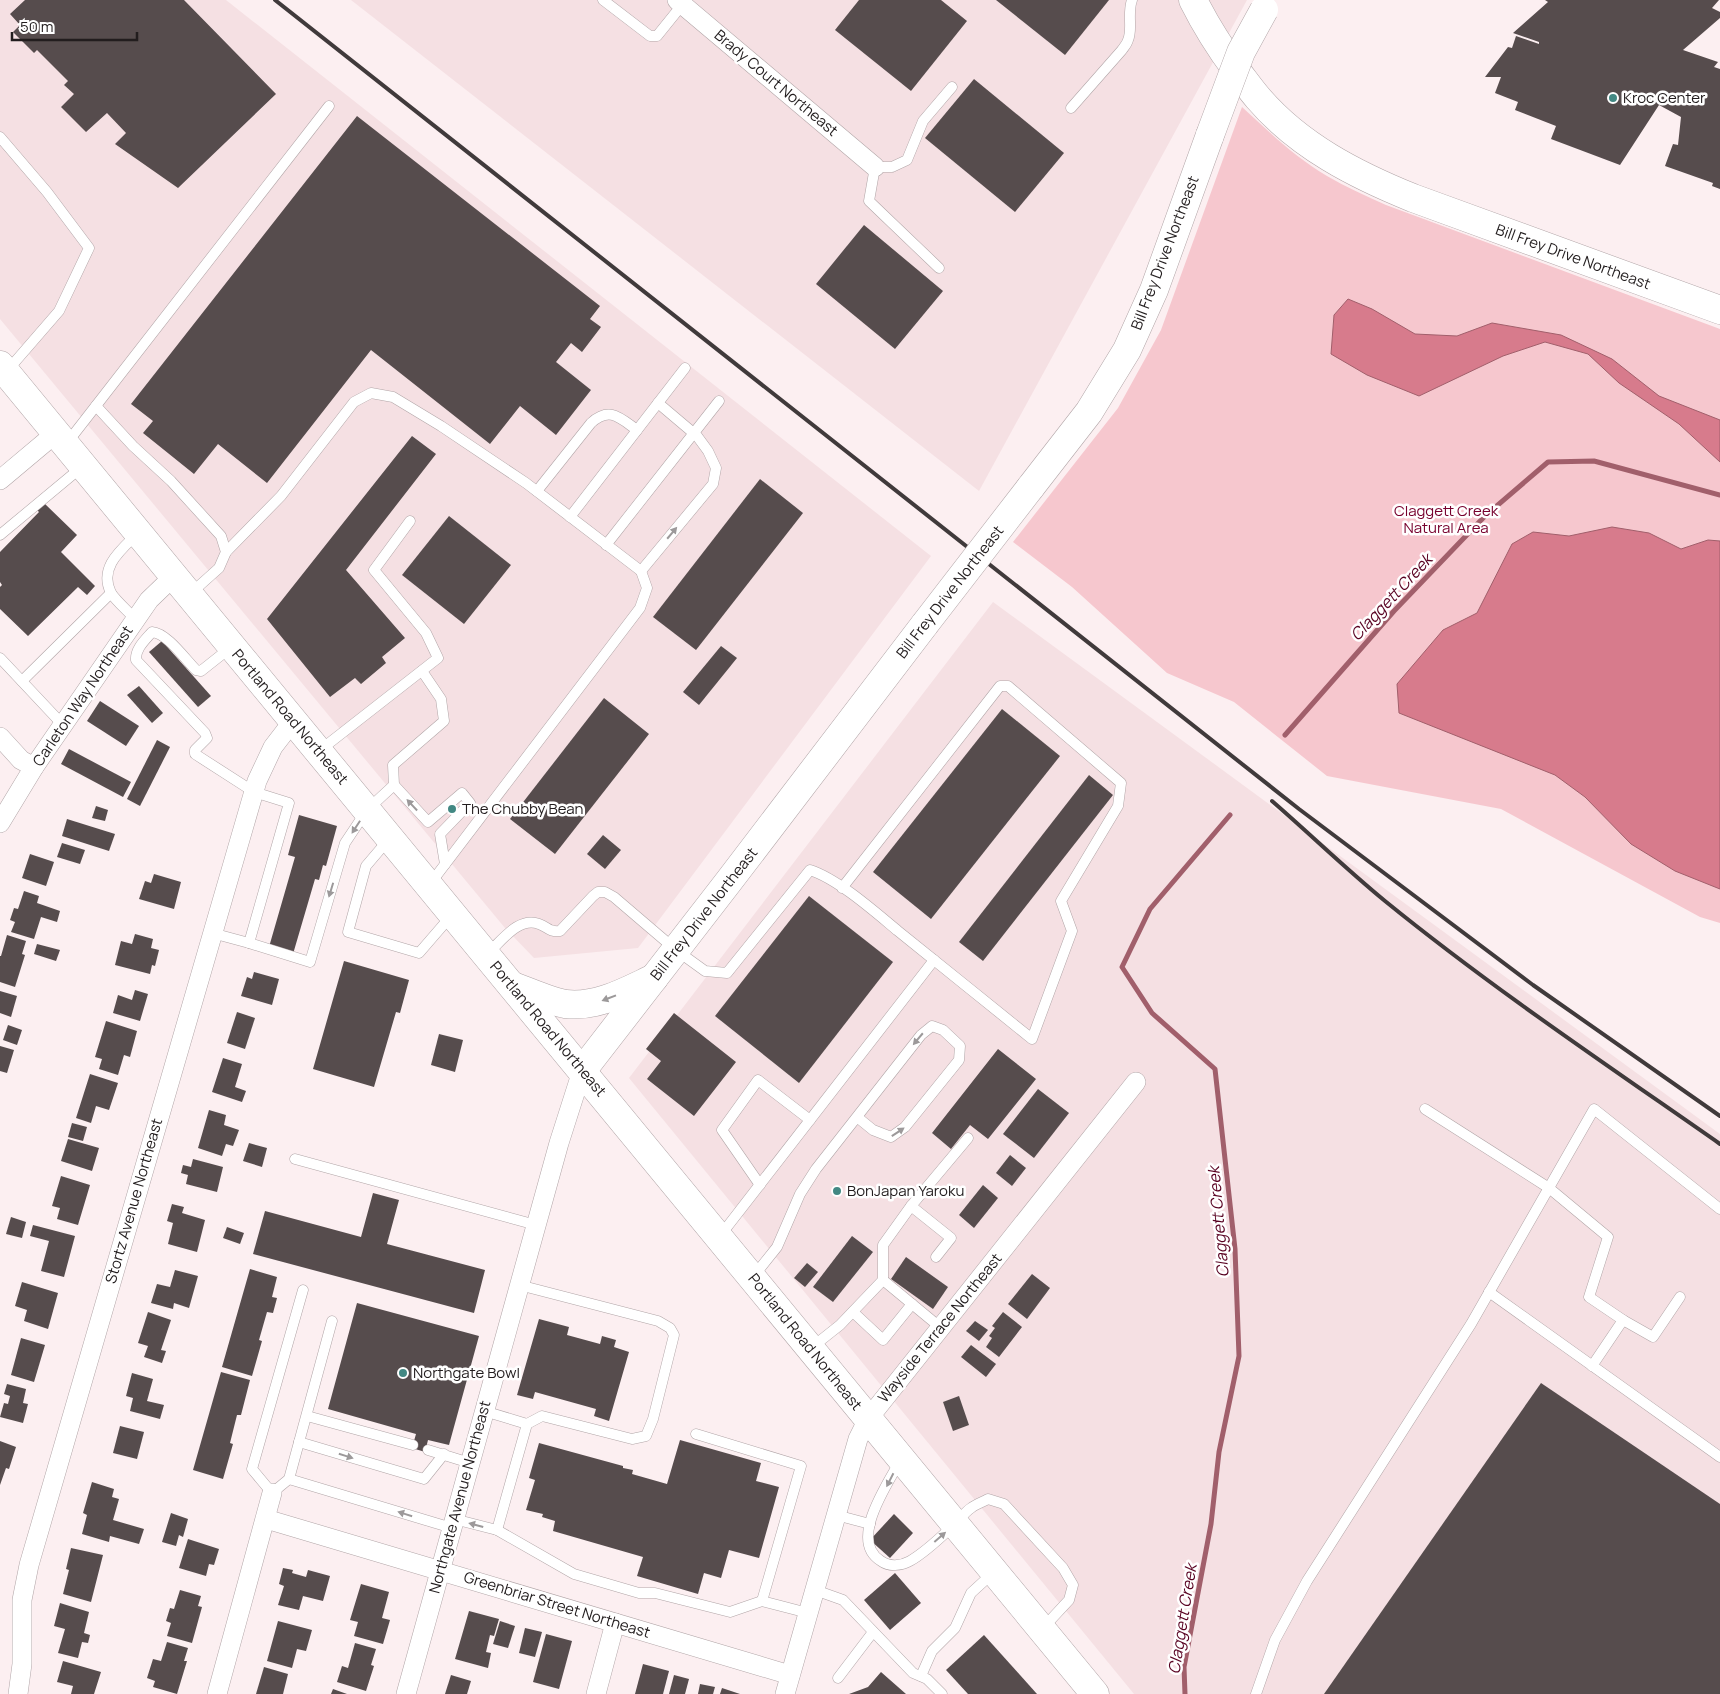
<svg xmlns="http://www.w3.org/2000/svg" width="1720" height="1694" font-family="Manrope,sans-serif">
<rect width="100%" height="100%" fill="#fceff1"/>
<!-- built -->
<g fill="#f5e0e3">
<polygon points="0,0 226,0 931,556 638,948 534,958 505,928 0,319"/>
<polygon points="351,0 1247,0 979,491"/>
<polygon points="993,602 1720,1134 1720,1694 1134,1694 629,1078"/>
</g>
<!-- green -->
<path fill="#f6c7ce" d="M1242 107C1269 132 1295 157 1327 176 1346 187 1366 196 1386 205L1720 329V923L1700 917 1501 809 1327 776 1234 702 1167 673 1072 587 1013 542 1118 408 1161 330Z"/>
<!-- water -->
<g fill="#d77b8c" stroke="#a15f6b">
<polygon points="1348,299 1372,309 1415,334 1457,336 1492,323 1561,335 1612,359 1659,396 1720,420 1720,462 1679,424 1619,383 1588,354 1545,342 1503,356 1419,396 1367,375 1331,354 1334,315"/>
<polygon points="1612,527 1649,533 1681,549 1708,540 1720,541 1720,889 1675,871 1631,844 1585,797 1555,775 1399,713 1397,684 1443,630 1477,613 1512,544 1533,532 1569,536"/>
</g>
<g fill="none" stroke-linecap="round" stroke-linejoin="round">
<!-- stream -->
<g stroke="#a15f6b" stroke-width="5">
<polyline points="1285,735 1394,611 1485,516 1548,462 1594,461 1720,495"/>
<polyline points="1185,1694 1184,1667 1211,1524 1219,1452 1239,1356 1235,1249 1215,1069 1152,1013 1122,967 1150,909 1230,815"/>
</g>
</g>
<!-- building -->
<g fill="#564c4d">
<polygon points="25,0 184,0 276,94 178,188 115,144 126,133 107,113 86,132 61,107 74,94 64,85 68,81 37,50 34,53 13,32 20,25 10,14"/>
<polygon points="859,0 941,0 967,21 911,91 835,30"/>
<polygon points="996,0 1109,0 1065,55"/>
<polygon points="1545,0 1719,0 1712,8 1720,12 1720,18 1683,50 1718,62 1714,67 1720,69 1720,189 1712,186 1713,183 1665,166 1673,144 1678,145 1681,117 1659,105 1620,165 1551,139 1556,126 1515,110 1518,102 1495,93 1501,77 1485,77 1508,47 1512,48 1516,36 1539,44 1539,42 1513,33 1548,2"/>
<polygon points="974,79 1064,153 1015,212 925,138"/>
<polygon points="357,116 600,306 590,319 601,327 582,352 571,343 556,362 591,390 556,435 520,406 490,444 371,350 267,483 218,444 194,474 143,433 153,421 131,404"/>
<polygon points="864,225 943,291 895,349 816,284"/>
<polygon points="412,436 436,454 346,570 405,638 382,657 386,663 361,684 355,678 330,697 267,619"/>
<polygon points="760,479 803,513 696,650 653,617"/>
<polygon points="44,503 77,535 61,552 95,586 87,595 78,587 28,636 0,609 0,587 2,585 0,582 0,552 39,512 37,510"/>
<polygon points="449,516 511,565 464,624 402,575"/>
<polygon points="162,641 211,696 198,707 149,652"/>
<polygon points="721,646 737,658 699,705 683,692"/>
<polygon points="139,686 163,713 152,723 127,695"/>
<polygon points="604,698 649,734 555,854 510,819"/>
<polygon points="100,701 139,726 126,746 87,721"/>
<polygon points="1002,709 1060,756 931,919 873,872"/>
<polygon points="157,740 170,747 140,806 127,799"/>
<polygon points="69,749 131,782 123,797 61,764"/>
<polygon points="1089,775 1113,795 983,961 959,942"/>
<polygon points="96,806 108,810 105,821 92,818"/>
<polygon points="299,815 337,826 326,866 323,865 319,880 315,879 293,954 269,947 295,857 288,855"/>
<polygon points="67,819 115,834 109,851 62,836"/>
<polygon points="603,835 621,850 605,869 587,854"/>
<polygon points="62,843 85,850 80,864 57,857"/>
<polygon points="30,854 54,862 46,886 22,878"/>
<polygon points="154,874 181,882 174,909 139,899 145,881 151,883"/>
<polygon points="24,891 39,896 37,903 60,911 57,922 41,917 34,939 11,932 15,922 10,920 14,908 18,909"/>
<polygon points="809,896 893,962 799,1083 715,1016"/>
<polygon points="135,934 153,939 151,948 159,950 155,966 152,965 150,974 115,965 121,941 132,944"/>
<polygon points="7,935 26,941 22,954 25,955 15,987 0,982 0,956 1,956"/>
<polygon points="37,944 60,950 56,961 34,954"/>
<polygon points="344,961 409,980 400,1013 396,1012 374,1087 313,1069"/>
<polygon points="254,972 279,979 272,1005 241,996 247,977 252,979"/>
<polygon points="135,990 148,994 140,1021 113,1013 118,995 132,1000"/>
<polygon points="0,991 17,996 11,1017 0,1013"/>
<polygon points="237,1012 255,1018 245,1049 227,1043"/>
<polygon points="674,1013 736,1062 694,1116 647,1079 661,1061 646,1049"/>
<polygon points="106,1021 137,1031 130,1057 124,1055 118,1075 99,1069 102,1059 95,1057"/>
<polygon points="8,1025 22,1030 17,1045 3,1040"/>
<polygon points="439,1034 463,1040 455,1072 431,1065"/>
<polygon points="0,1046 14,1050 7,1073 0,1071"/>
<polygon points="998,1049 1036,1079 988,1139 970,1125 951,1149 932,1133"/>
<polygon points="223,1058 242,1064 235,1087 246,1091 242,1102 212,1092"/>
<polygon points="90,1074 118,1083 109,1110 96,1106 91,1123 76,1118"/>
<polygon points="1038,1089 1069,1113 1034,1158 1003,1134"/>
<polygon points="209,1110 226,1115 224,1125 239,1130 233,1146 226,1144 222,1156 198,1148"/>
<polygon points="72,1123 87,1127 83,1141 68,1137"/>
<polygon points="68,1139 99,1148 92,1171 61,1161"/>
<polygon points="249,1143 267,1148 262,1167 243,1161"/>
<polygon points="1010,1155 1026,1168 1012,1186 996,1173"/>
<polygon points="193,1159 223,1167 217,1192 186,1184 188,1175 181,1173 183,1165 191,1167"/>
<polygon points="61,1176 90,1185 78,1225 57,1219 60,1208 52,1206"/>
<polygon points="983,1185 998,1198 974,1228 959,1215"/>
<polygon points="373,1193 399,1200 387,1244 485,1270 474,1313 253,1254 265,1211 361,1237"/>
<polygon points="172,1204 184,1207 182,1213 205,1220 197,1252 168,1244 173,1223 167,1221"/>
<polygon points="11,1217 26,1222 22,1238 6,1234"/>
<polygon points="33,1225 75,1236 64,1277 41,1271 49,1241 30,1236"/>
<polygon points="227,1227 244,1233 240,1244 223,1238"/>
<polygon points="852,1236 873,1252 833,1302 813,1287"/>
<polygon points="906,1257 948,1287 933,1309 891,1279"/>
<polygon points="807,1263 818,1272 805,1287 794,1278"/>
<polygon points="250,1269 277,1277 272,1297 277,1298 273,1313 267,1312 259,1340 262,1341 252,1376 222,1367"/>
<polygon points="175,1270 198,1276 189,1308 174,1303 173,1309 151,1303 157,1284 170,1287"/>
<polygon points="1032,1274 1050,1288 1027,1319 1008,1304"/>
<polygon points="22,1282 58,1293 48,1329 24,1321 27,1310 15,1306"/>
<polygon points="357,1303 479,1336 449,1445 428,1440 425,1452 412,1448 416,1434 328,1409"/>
<polygon points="148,1312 171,1320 161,1350 166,1351 162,1363 144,1357 148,1346 138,1343"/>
<polygon points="1003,1312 1022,1327 999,1357 986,1347 992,1338 989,1336 995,1328 992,1326"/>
<polygon points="539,1319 569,1327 567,1335 600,1344 602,1336 616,1340 614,1347 629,1352 609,1421 594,1416 596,1409 535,1392 533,1399 517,1395"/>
<polygon points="975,1321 988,1330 979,1341 966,1331"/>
<polygon points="21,1338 45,1345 34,1382 11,1375"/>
<polygon points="971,1345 996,1364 986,1377 961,1357"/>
<polygon points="221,1372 250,1380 241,1415 237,1415 230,1443 233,1444 223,1479 193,1470"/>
<polygon points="132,1373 153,1379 147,1401 164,1405 160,1419 130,1411 133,1398 126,1396"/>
<polygon points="1541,1383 1720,1504 1720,1694 1324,1694"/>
<polygon points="7,1384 26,1389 23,1403 28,1404 23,1423 0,1417 4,1403 8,1404 10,1396 4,1394"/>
<polygon points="959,1396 969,1425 953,1431 943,1402"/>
<polygon points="120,1426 144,1432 137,1459 113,1453"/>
<polygon points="680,1440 761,1463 756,1481 779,1487 759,1558 729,1550 721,1578 704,1573 698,1594 637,1576 643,1557 553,1531 555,1521 542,1517 543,1514 526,1510 535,1480 529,1478 539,1443 623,1466 623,1468 633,1470 632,1474 667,1484"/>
<polygon points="0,1441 16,1447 9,1469 6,1468 0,1485"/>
<polygon points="92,1482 114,1489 112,1497 119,1499 113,1520 144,1529 139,1544 110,1536 109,1542 82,1534 87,1515 83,1513"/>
<polygon points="171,1513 188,1519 183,1537 179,1535 176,1546 162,1542"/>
<polygon points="894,1514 913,1533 890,1558 870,1540"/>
<polygon points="188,1539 219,1549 214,1565 209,1564 206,1576 179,1568"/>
<polygon points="71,1548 103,1555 91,1602 63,1594 69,1570 66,1569"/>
<polygon points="283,1568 293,1570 292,1573 306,1577 308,1570 330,1576 323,1601 303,1596 299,1610 278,1605 284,1586 279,1584"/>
<polygon points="895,1573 921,1603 890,1630 864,1600"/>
<polygon points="361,1584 389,1592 382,1618 390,1620 383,1644 354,1636 358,1622 350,1620"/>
<polygon points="180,1590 201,1596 198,1606 202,1607 192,1643 167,1636 171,1623 166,1621 170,1608 174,1609"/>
<polygon points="60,1603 89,1612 84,1633 90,1635 88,1643 82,1642 78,1658 58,1653 65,1629 54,1626"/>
<polygon points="469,1611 499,1619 494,1636 490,1635 486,1652 491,1653 488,1668 455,1659"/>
<polygon points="278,1621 312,1630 306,1651 297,1649 292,1668 267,1661"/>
<polygon points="500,1621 515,1626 508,1648 493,1644"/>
<polygon points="525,1628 542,1632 535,1657 519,1653"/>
<polygon points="546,1634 572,1641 559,1689 533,1682"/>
<polygon points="984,1635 1037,1694 968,1694 946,1670"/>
<polygon points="167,1642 188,1648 184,1661 187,1661 177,1694 153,1687 155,1681 147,1678 153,1659 161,1661"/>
<polygon points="355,1643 376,1649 371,1665 374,1666 366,1691 337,1682 342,1666 348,1668"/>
<polygon points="63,1661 101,1672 94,1694 71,1694 73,1686 57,1682"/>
<polygon points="643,1664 669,1671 663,1694 635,1694"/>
<polygon points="264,1667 288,1674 283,1694 256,1694"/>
<polygon points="881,1672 906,1694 849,1694 868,1687"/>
<polygon points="451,1675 471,1681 467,1694 445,1694"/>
<polygon points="674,1675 689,1679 685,1694 669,1694"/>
<polygon points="700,1684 715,1687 713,1694 698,1694"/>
<polygon points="722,1688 740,1694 720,1694"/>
<polygon points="333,1689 347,1694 331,1694"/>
</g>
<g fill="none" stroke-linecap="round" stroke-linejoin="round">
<!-- lane casing -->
<g stroke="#b1a5a7" stroke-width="11">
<g id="lane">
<polyline points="603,0 650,36 657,36 682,5"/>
<path d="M1071 108 1122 50C1124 47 1127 44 1128 40 1133 29 1127 14 1132 0"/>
<polyline points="0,137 47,192 89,248 59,311 7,371"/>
<polyline points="939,268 869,201 875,167 892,167 907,160 923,121 952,87"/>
<polyline points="96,406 133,446 171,481 221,536 226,552 219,568 190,594"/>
<polyline points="67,443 329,106"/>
<path d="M537 491 591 423C610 406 620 418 637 430"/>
<polyline points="570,517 685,368"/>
<polyline points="0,535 83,466"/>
<polyline points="606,545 719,401"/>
<polyline points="226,552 281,496 354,402 371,393 393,397 441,426 526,483 641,571 647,588 640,608 430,884"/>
<polyline points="641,571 713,484 716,468 708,451 697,436 658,403"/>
<path d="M135 619C129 612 116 601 111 593 98 567 122 549 138 533"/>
<path d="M230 648 201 671 196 670C185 659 167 633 152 632 145 640 135 649 136 660L205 733 207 738 195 750V754L254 792 289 803 249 943 310 962 345 843 367 810 394 785 393 765 444 721 441 699 422 671"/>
<polyline points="0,658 63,725"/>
<polyline points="22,681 111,593"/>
<polyline points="319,751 438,658 426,633 374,570 410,521"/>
<polyline points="394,785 428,822 462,793 470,803 440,834 445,864"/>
<polyline points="389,839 366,866 348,932 419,953 451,916"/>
<polyline points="212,933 249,943"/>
<path d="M487 954C501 942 518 916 539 924 548 927 548 932 560 931L593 896 598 892H605L614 897 676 950 705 971 727 973 810 870C838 879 875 912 898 931 943 967 987 1003 1032 1039L1072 931 1061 901 1118 806 1121 783 1008 686H1000L842 888"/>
<polyline points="1425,1109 1549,1188 1608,1237 1589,1297 1623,1320"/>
<polyline points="295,1159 536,1225"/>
<polyline points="760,1185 722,1130 758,1080 810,1120"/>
<polyline points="911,1206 951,1238 936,1257"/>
<polyline points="720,1236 934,960"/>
<polyline points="753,1277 777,1247 800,1194 816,1169 921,1035 932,1026 943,1030 960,1046 959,1060 905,1127 891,1137 873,1130 857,1117"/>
<polyline points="519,1285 658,1321 670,1328 674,1335 653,1419 646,1436 632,1439 542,1416 527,1424"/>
<polyline points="303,1290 252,1469 272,1493 289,1479 332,1321"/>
<polyline points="1489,1292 1720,1457"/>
<polyline points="912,1304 941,1328"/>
<polyline points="853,1312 883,1340 912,1304 883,1280"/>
<polyline points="811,1348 840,1325 883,1280 883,1245 911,1206 968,1138"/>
<polyline points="1592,1366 1623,1320 1653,1337 1680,1297"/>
<polyline points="484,1411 527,1424 497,1530"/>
<polyline points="307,1416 413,1445"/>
<polyline points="696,1434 801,1466 762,1601 808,1613"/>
<polyline points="299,1442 424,1479 444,1454"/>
<polyline points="428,1450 470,1463"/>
<path d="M900 1461C887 1485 848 1541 881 1561 889 1567 901 1566 910 1561 926 1552 941 1537 955 1524 960 1519 965 1512 971 1508 976 1504 983 1502 988 1499L1004 1504 1063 1568 1073 1585 1069 1600 1043 1628"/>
<polyline points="289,1479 452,1528"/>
<polyline points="836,1515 870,1524"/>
<polyline points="454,1519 497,1530 574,1574 639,1593 655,1593 730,1612 762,1601"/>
<polyline points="815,1590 843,1600 913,1673 927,1679 942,1694"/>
<polyline points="921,1676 932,1651 955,1628 971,1593 994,1572"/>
<polyline points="838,1678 873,1632"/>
<polyline points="1256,1694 1275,1640 1307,1581 1471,1324 1594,1109 1720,1209"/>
</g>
</g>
<!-- street casing -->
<g stroke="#b1a5a7" stroke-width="20">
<g id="street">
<polyline points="677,0 875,167"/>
<polyline points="0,480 56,433"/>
<polyline points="0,737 21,760 34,767"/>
<polyline points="0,823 34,767 149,600 175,575"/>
<polyline points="266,1519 790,1675"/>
<polyline points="18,1694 22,1664 22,1600 29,1565 257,781 273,747 293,721"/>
<polyline points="217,1694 272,1493"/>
<polyline points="406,1694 559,1143 582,1071"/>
<polyline points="596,1694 615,1623"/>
<polyline points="785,1694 858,1439 868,1419 1136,1082"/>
</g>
</g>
<!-- secondary casing -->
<g stroke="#b1a5a7" stroke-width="29">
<g id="secondary">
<path d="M1193 0C1206 26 1220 48 1237 71 1244 80 1251 90 1258 98 1299 146 1356 175 1413 198L1720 310"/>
<polyline points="1030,488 1089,412 1127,350 1154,290 1210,135"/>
<polyline points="582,1071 729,881 925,624"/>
</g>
</g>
<!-- primary casing -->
<g stroke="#b1a5a7" stroke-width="29">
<g id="primary">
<polyline points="0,365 1095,1694"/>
<path d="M513 986C530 992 548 1001 565 1004 597 1008 626 991 654 978"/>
</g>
</g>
<!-- lane -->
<use href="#lane" stroke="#fff" stroke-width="10"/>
<!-- street -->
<use href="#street" stroke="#fff" stroke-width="19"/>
<!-- secondary -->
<use href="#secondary" stroke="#fff" stroke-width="28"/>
<!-- primary -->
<use href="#primary" stroke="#fff" stroke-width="28"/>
<!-- rail -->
<g stroke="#403a3b" stroke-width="4">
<polyline points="275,0 1299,809 1533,985 1720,1116"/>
<path d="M1272 801C1310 834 1346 869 1385 901 1492 988 1607 1065 1720 1144"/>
</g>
<!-- secondary-bridge casing -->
<g stroke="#b1a5a7" stroke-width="29" stroke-linecap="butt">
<g id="secondary-bridge">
<polyline points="1210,135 1241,52 1264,10"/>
<polyline points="925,624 1030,488"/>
</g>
</g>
<!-- secondary-bridge -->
<use href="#secondary-bridge" stroke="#fff" stroke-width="28"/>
</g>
<!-- one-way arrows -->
<defs><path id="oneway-solid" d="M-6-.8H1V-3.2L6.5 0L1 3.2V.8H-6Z" transform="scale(1.25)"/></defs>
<g fill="#9c999a">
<use href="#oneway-solid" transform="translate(672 533) rotate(-50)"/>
<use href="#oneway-solid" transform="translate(412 805) rotate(-133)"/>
<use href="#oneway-solid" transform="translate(356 827) rotate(123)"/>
<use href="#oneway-solid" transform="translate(331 890) rotate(107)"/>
<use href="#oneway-solid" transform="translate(609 998) rotate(159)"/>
<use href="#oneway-solid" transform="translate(918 1039) rotate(130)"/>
<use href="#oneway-solid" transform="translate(898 1132) rotate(-34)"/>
<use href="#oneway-solid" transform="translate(346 1456) rotate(17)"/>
<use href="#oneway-solid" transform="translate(890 1480) rotate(117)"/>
<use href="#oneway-solid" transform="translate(405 1514) rotate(-163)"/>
<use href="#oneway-solid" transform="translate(476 1525) rotate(-165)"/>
<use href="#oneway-solid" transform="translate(940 1537) rotate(-41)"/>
</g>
<!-- markers -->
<g fill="#428883" stroke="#fff" stroke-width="2">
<circle cx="1613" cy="98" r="5"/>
<circle cx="452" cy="809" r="5"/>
<circle cx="837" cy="1191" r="5"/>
<circle cx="403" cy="1373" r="5"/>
</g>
<g text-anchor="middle" stroke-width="5" stroke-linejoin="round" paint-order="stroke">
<!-- street labels -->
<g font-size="15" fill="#221d1e" stroke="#fff">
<text transform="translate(776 83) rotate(40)" y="5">Brady Court Northeast</text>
<text transform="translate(1165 253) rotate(-69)" y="5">Bill Frey Drive Northeast</text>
<text transform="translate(1573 257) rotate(20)" y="5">Bill Frey Drive Northeast</text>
<text transform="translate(950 592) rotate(-52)" y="5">Bill Frey Drive Northeast</text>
<text transform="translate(83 696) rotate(-56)" y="5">Carleton Way Northeast</text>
<text transform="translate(290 717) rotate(50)" y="5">Portland Road Northeast</text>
<text transform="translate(704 914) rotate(-52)" y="5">Bill Frey Drive Northeast</text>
<text transform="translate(548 1029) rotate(50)" y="5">Portland Road Northeast</text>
<text transform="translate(134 1201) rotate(-74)" y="5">Stortz Avenue Northeast</text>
<text transform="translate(940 1328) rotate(-51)" y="5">Wayside Terrace Northeast</text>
<text transform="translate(805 1342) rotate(51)" y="5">Portland Road Northeast</text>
<text transform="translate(460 1497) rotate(-75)" y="5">Northgate Avenue Northeast</text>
<text transform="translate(557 1605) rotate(17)" y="5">Greenbriar Street Northeast</text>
</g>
<!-- poi labels -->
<g font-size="15" fill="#221d1e" stroke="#fff" text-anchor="start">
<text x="1623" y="103">Kroc Center</text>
<text x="462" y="814">The Chubby Bean</text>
<text x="847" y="1196">BonJapan Yaroku</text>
<text x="413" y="1378">Northgate Bowl</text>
</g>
<!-- park labels -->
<g font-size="15" fill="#77002e" stroke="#fff">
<text x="1446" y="516">Claggett Creek<tspan x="1446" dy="17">Natural Area</tspan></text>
</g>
<!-- water labels -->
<g font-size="16" font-style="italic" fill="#580121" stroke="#fff">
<text transform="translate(1391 597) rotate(-47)" y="6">Claggett Creek</text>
<text transform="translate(1218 1222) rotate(-95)" y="6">Claggett Creek</text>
<text transform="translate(1182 1619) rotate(-81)" y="6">Claggett Creek</text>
</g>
</g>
<!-- scale -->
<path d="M12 32v8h125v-8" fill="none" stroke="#221d1e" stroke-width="2.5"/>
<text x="20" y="32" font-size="15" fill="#221d1e" stroke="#ffffff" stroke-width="4" paint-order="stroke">50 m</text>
</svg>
